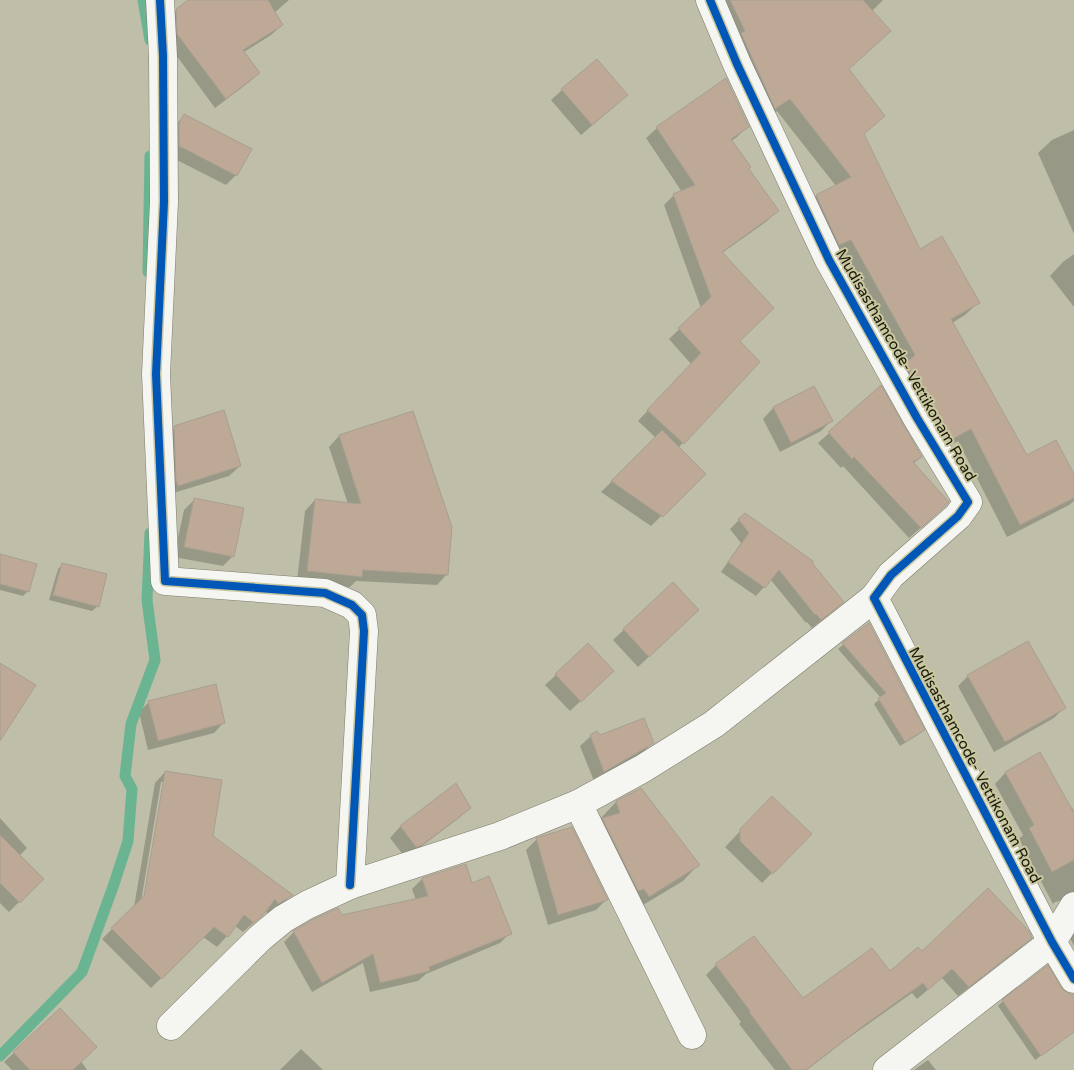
<svg xmlns="http://www.w3.org/2000/svg" width="1074" height="1070" font-family="'Varela Round',sans-serif">
<rect width="100%" height="100%" fill="#bfbea8"/>
<!-- shadow -->
<g fill="#0003" fill-rule="evenodd">
<polygon points="190,0 289,0 274,13 282,25 271,35 244,52 259,73 248,83 215,108 168,44 166,20 177,10"/>
<polygon points="711,0 883,0 872,11 848,69 884,116 863,135 920,251 978,303 965,315 952,323 1027,457 1074,477 1074,501 1069,505 1007,537 958,441 936,453 804,209 816,196 836,186 777,111 762,121"/>
<polygon points="597,60 626,95 616,105 581,135 551,100 562,90"/>
<polygon points="184,116 236,175 226,185 169,156 174,126"/>
<polygon points="748,126 737,137 731,141 747,169 777,211 767,221 722,253 739,341 758,362 678,448 704,474 651,526 601,492 656,438 638,421 691,364 669,339 701,308 664,205 674,195 682,192 646,138 657,128"/>
<polygon points="1074,130 1074,234 1038,153 1052,140"/>
<polygon points="1074,254 1074,307 1050,276 1063,262"/>
<polygon points="814,387 831,421 821,431 780,452 763,419 773,408"/>
<polygon points="881,387 921,457 913,464 934,516 909,538 843,466 841,468 818,443"/>
<polygon points="175,427 240,466 229,476 167,495 164,438"/>
<polygon points="339,436 447,574 437,585 356,581 350,587 297,581 305,511 315,500 348,504 329,447"/>
<polygon points="194,500 233,556 223,566 174,557 184,510"/>
<polygon points="745,514 842,602 833,611 812,628 807,622 806,623 770,579 764,587 756,596 721,572 741,543 730,529"/>
<polygon points="0,557 28,591 23,596 0,590"/>
<polygon points="63,564 98,606 92,611 49,600 58,569"/>
<polygon points="673,583 687,620 638,667 613,640"/>
<polygon points="869,624 923,730 918,735 900,746 874,704 881,698 838,649"/>
<polygon points="556,675 602,681 570,711 545,685"/>
<polygon points="968,676 1064,708 1054,718 994,752 958,686"/>
<polygon points="149,702 224,722 214,733 148,750 139,712"/>
<polygon points="591,736 600,736 652,743 642,753 594,781 580,746"/>
<polygon points="1040,754 1070,809 1072,807 1074,812 1074,905 1064,900 1055,902 1053,904 1019,839 1023,835 995,784 1005,773"/>
<path d="M165 772 212 836 291 895 281 905 267 913 265 911 252 924 243 932 235 926 227 936 217 947 203 937 151 988 102 939 134 907 155 783ZM161 782H164L144 902H141Z"/>
<polygon points="455,785 469,808 459,818 410,855 405,857 390,838 400,827"/>
<polygon points="640,789 698,865 683,881 633,911 588,834 602,820 601,818 616,802"/>
<polygon points="772,798 811,834 762,883 725,847"/>
<polygon points="0,818 27,848 19,856 42,879 9,912 0,903"/>
<polygon points="537,839 606,900 596,910 548,925 526,850"/>
<polygon points="465,865 472,884 510,933 500,943 426,974 418,981 370,992 363,963 312,992 284,942 294,932 341,916 416,900 412,889 422,879"/>
<polygon points="1074,931 1074,946 1070,938"/>
<polygon points="1031,937 1020,948 958,996 942,978 917,999 912,993 847,1039 807,1070 775,1070 739,1024 741,1022 706,975 716,965 803,1000 889,973 921,952"/>
<polygon points="1065,993 1074,996 1059,1043 1035,1060 998,1006 1003,1001"/>
<polygon points="60,1010 81,1061 87,1070 12,1070 4,1062"/>
<polygon points="301,1049 323,1070 280,1070"/>
<polygon points="928,1060 936,1070 914,1070"/>
</g>
<g fill="none" stroke-linecap="round" stroke-linejoin="round">
<!-- stream -->
<g stroke="#6ab492" stroke-width="11">
<polyline points="143,0 150,40"/>
<polyline points="148,272 150,156"/>
<polyline points="0,1056 82,972 114,884 128,841 132,789 125,776 131,724 155,660 147,600 150,533"/>
</g>
</g>
<!-- building -->
<g fill="#bda995" stroke="#a79f92">
<polygon points="188,0 268,0 283,25 243,50 260,73 226,99 177,34 176,9"/>
<polygon points="730,0 863,0 891,31 849,69 885,116 864,134 920,249 942,236 980,303 951,319 1027,455 1056,440 1074,474 1074,498 1020,525 971,429 949,441 905,364 915,355 851,240 839,245 816,195 851,177 790,99 775,109 741,33 745,31"/>
<polygon points="597,59 628,95 592,125 561,89"/>
<polygon points="726,78 749,127 731,139 751,167 749,169 779,211 722,252 774,308 740,341 760,362 684,444 647,410 701,353 678,328 711,297 673,194 695,185 656,127"/>
<polygon points="184,114 252,149 237,176 179,146 179,123"/>
<polygon points="881,385 922,457 913,462 949,502 946,505 921,528 854,457 852,459 828,432"/>
<polygon points="814,386 833,421 791,443 773,407"/>
<polygon points="224,410 241,466 178,486 176,480 174,426"/>
<polygon points="413,411 452,527 448,575 363,570 362,577 307,571 315,499 361,504 339,435"/>
<polygon points="662,430 706,474 663,517 611,481"/>
<polygon points="194,498 244,508 234,557 184,547"/>
<polygon points="745,513 813,561 813,564 844,602 821,620 816,614 815,615 779,570 765,588 728,562 749,533 738,519"/>
<polygon points="0,554 37,564 29,592 0,584"/>
<polygon points="62,563 107,574 99,607 53,595"/>
<polygon points="673,582 699,610 649,657 623,629"/>
<polygon points="869,623 925,730 905,742 878,698 886,693 842,643"/>
<polygon points="1028,641 1066,708 1005,742 967,675"/>
<polygon points="588,643 614,671 581,702 555,674"/>
<polygon points="0,663 36,685 0,741"/>
<polygon points="216,684 225,723 158,741 148,701"/>
<polygon points="644,718 654,743 604,772 590,735 597,731 600,735"/>
<polygon points="1040,752 1074,813 1074,860 1052,872 1029,828 1034,825 1005,772"/>
<polygon points="165,771 222,780 213,836 293,895 278,904 275,899 264,914 254,923 244,915 228,937 214,927 162,979 111,928 144,896"/>
<polygon points="456,783 471,808 422,845 416,847 400,826"/>
<polygon points="641,788 700,865 649,897 644,889 638,891 602,818 620,813 616,801"/>
<polygon points="772,796 812,834 773,874 740,841 740,829"/>
<polygon points="572,827 608,900 558,915 536,838"/>
<polygon points="0,835 44,879 20,903 0,883"/>
<polygon points="466,864 472,883 489,876 512,934 429,967 430,971 380,983 373,954 322,983 293,931 314,919 338,908 342,915 428,896 422,878"/>
<polygon points="988,888 1029,931 1032,938 969,987 952,969 928,990 923,983 859,1029 806,1070 792,1070 749,1012 750,1011 715,964 754,936 803,998 872,948 890,971 918,947 922,951"/>
<polygon points="1048,965 1061,987 1067,993 1074,995 1074,1032 1041,1056 1002,1000"/>
<polygon points="60,1008 97,1047 73,1070 30,1070 13,1052"/>
</g>
<g fill="none" stroke-linecap="round" stroke-linejoin="round">
<!-- street casing -->
<g stroke="#7d7c6b" stroke-width="29">
<g id="street">
<polyline points="160,0 163,56 164,202 156,374 165,581 325,593 352,605 362,615 364,631 350,885"/>
<polyline points="710,0 737,64 829,260 917,418 968,502 958,516 891,575 874,598 1052,942 1074,979"/>
<polyline points="578,804 692,1035"/>
<polyline points="171,1026 260,938 283,919 307,905 350,885 500,836 578,804 642,769 714,724 874,598"/>
<polyline points="887,1070 1052,942 1074,906"/>
</g>
</g>
<!-- street -->
<use href="#street" stroke="#f5f5f2" stroke-width="28"/>
<!-- cycleway casing -->
<g stroke="#c8c79f" stroke-width="11">
<g id="cycleway">
<polyline points="160,0 163,56 164,202 156,374 165,581 325,593 352,605 362,615 364,631 350,885"/>
<polyline points="710,0 737,64 829,260 917,418 968,502 958,516 891,575 874,598 1052,942 1074,979"/>
</g>
</g>
<!-- cycleway -->
<use href="#cycleway" stroke="#0057b8" stroke-width="8"/>
</g>
<g text-anchor="middle" stroke-width="4" stroke-linejoin="round" paint-order="stroke">
<!-- street labels -->
<g font-size="15" fill="#1a190a" stroke="#c8c79f">
<text transform="translate(906 365) rotate(60)" y="5">Mudisasthamcode- Vettikonam Road</text>
<text transform="translate(975 765) rotate(62)" y="5">Mudisasthamcode- Vettikonam Road</text>
</g>
</g>
</svg>
